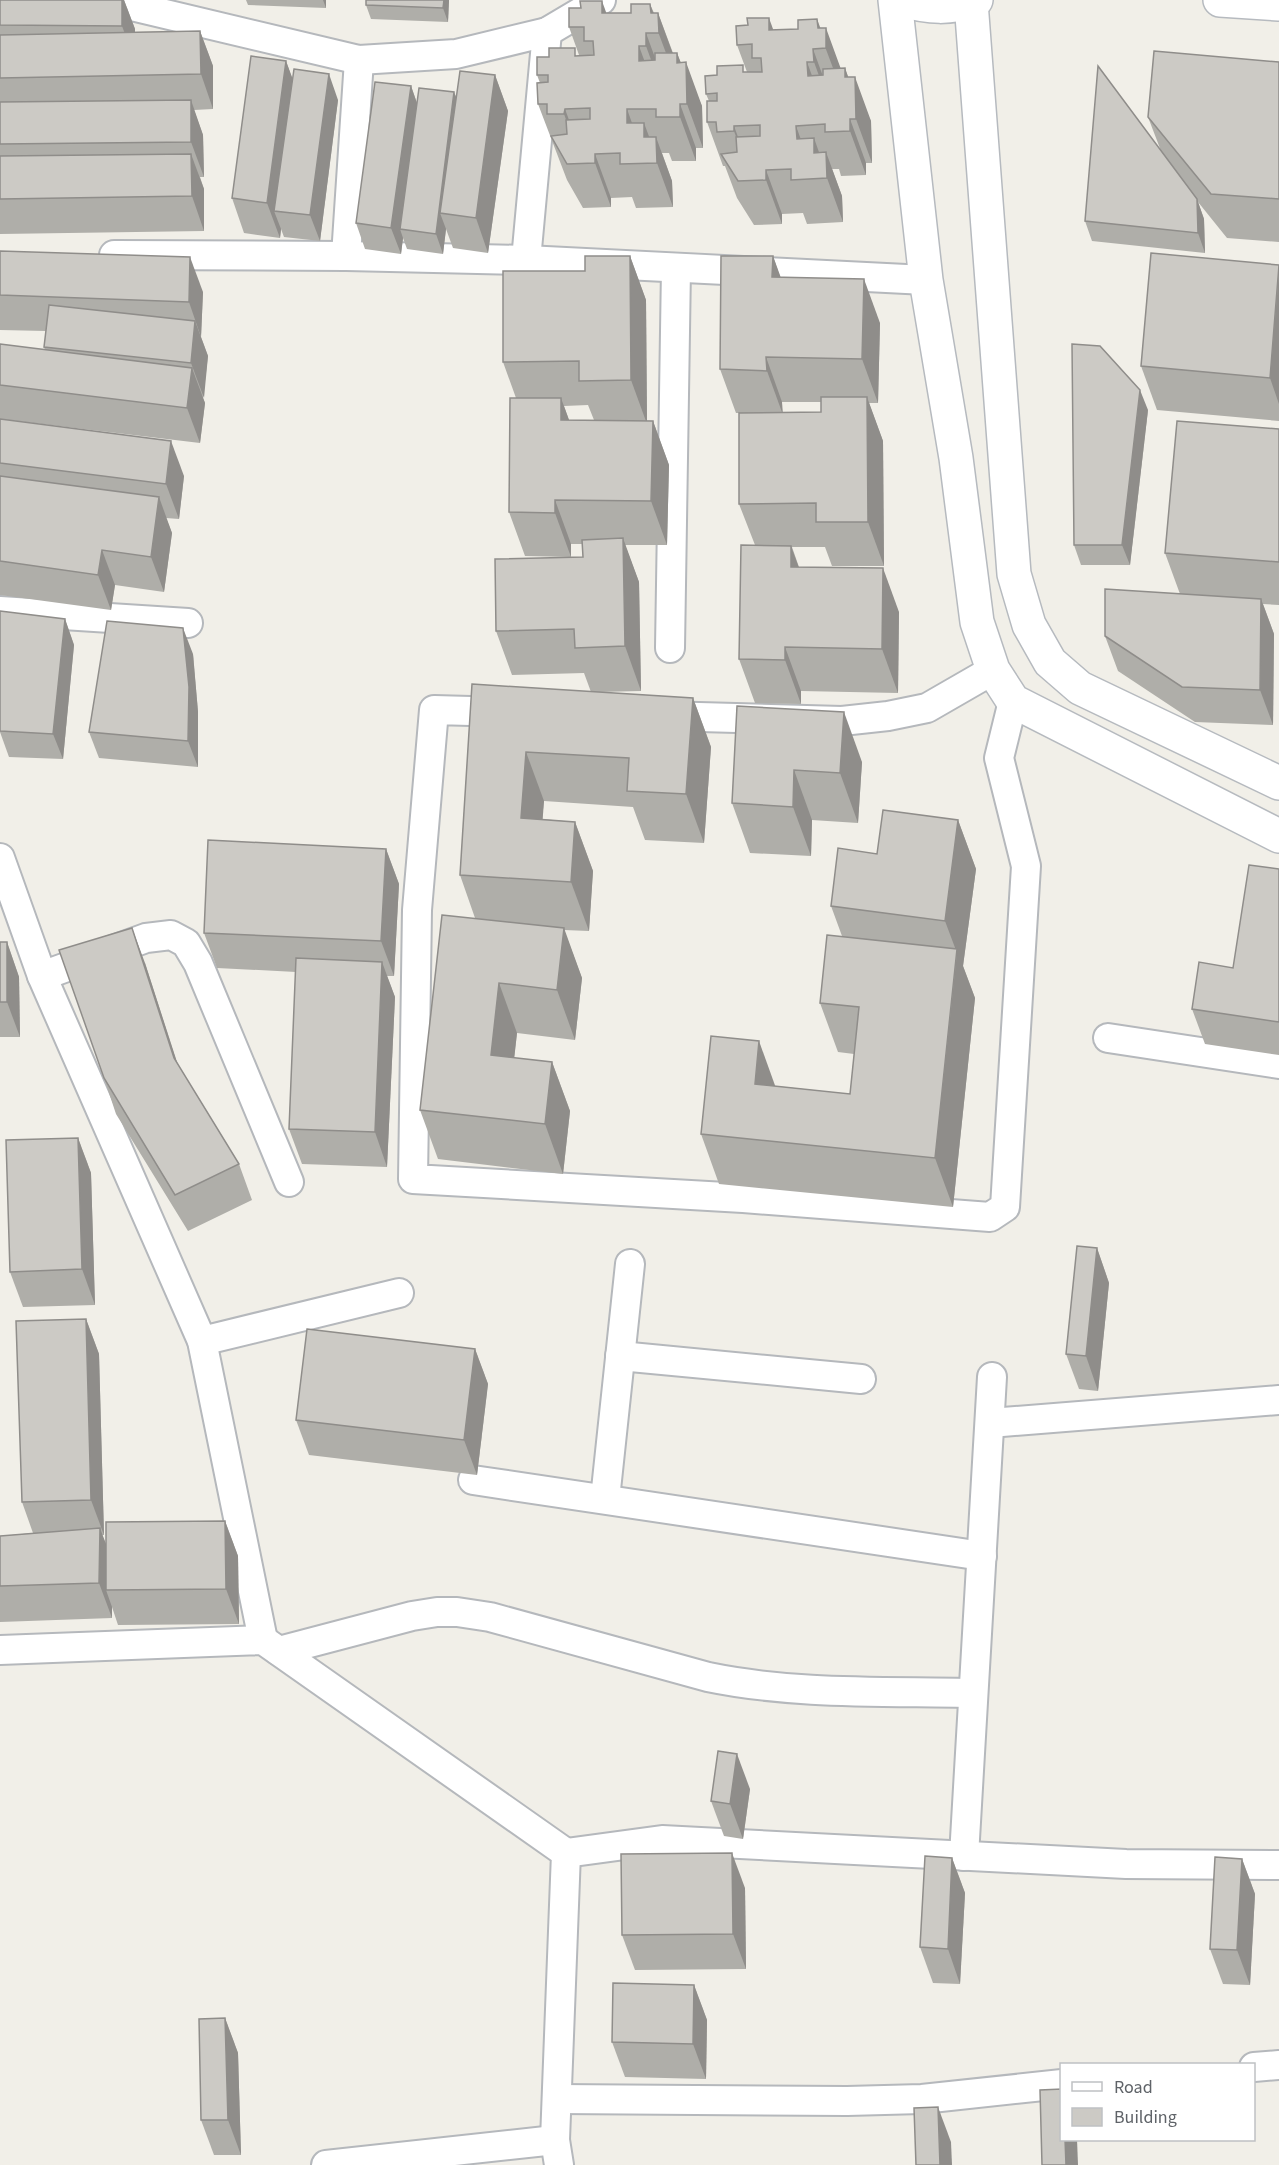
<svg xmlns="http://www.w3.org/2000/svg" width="1279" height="2165" font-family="'Source Sans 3',sans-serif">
<rect width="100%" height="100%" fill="#f1efe8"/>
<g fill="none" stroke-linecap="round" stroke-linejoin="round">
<!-- street casing -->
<g stroke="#b5b8bc" stroke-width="32">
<g id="street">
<polyline points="106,0 359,60 456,54 547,32 601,0"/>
<polyline points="114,255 346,256 526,260 926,280"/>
<polyline points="346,256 359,60"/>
<polyline points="526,260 547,32"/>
<polyline points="0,611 188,623"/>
<polyline points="670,648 676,268"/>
<polyline points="507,712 434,710 417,910 413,1179 743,1198 990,1217 1005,1207 1026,866 999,758 1013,701"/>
<polyline points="662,716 842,721 888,716 927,708 993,670"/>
<polyline points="0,858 42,976 202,1341 263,1640"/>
<polyline points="42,976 146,938 171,935 186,943 198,963 289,1182"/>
<polyline points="1108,1038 1279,1064"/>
<polyline points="202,1341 399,1293"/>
<polyline points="620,1356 861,1379"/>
<polyline points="990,1423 1279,1400"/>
<polyline points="473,1480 982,1556"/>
<polyline points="605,1499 630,1264"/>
<polyline points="0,1650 263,1640 566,1853 555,2140 559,2165"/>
<path d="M279 1651 412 1616 437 1612H457L490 1617 708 1677C795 1695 885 1691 973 1693"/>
<polyline points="566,1853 662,1840 1126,1864 1279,1865"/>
<polyline points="964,1856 992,1377"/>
<polyline points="1254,2067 1279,2065"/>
<polyline points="557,2099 847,2101 922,2099 1062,2084"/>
<polyline points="326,2165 555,2140"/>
</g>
</g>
<!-- secondary casing -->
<g stroke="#b6babf" stroke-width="36">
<g id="secondary">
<polyline points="895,0 926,280 956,458 977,622 993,670 1013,701 1279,836"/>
<path d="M902 0C929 8 950 9 976 0"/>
<polyline points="1220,0 1279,4"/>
<polyline points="971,2 1014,574 1029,625 1050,662 1080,688 1279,783"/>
</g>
</g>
<!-- street -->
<use href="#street" stroke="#fff" stroke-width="28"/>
<!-- secondary -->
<use href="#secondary" stroke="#fff" stroke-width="33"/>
</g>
<!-- wall -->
<g fill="#afaea9" fill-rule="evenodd">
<polygon points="0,0 124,0 135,29 135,32 200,31 213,66 213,109 194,110 203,135 204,177 200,177 204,189 204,231 0,234"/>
<polygon points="246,0 326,0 326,8 248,5"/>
<polygon points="449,0 448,22 371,19 366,5"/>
<polygon points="650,4 654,13 658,13 673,53 677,53 681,63 702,106 703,148 696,148 696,161 672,161 669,153 662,153 672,181 673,207 636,208 632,197 611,198 611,207 583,208 567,180 538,104 540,83 537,75 579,55 569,27 607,13 631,13"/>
<polygon points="821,28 840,68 845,68 848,77 871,121 872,163 866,163 866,175 841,176 839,169 832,169 842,196 843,222 807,224 803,213 782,214 782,224 754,225 737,198 725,166 723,166 707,122 709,101 706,94 717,75 747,72 737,45 773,30"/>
<polygon points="286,61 292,78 338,100 320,241 284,237 281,229 280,238 244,233 232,198"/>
<polygon points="1279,62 1279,242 1227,238 1198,202 1204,219 1205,253 1092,241 1085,221 1161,151 1148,117"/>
<polygon points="495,75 508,111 488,253 453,248 446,229 443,254 407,249 403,238 401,254 365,249 356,223 411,86 417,103 454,92 456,97"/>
<polygon points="0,251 203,292 201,337 208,356 203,398 205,403 200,443 0,419 0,344 45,350 44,347 46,331 0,330"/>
<path d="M630 256 646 300 647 421H653L669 465 667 545H625L639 582 641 691 598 692 693 698 711 747 704 843 645 840 633 807 544 801 542 819 575 822 593 871 589 931 564 930 582 978 575 1040 517 1033 514 1058 552 1062 570 1111 563 1174 438 1159 420 1110 475 918 460 875 472 684 591 692 584 673 512 675 496 631 583 557 582 544H571V557L525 556 509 512 516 398 503 362 585 271ZM588 405 594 420H569L564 406Z"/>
<path d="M773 256 780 277 880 323 878 403H869L883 441 884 566H832L825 547H792L799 567 899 612 898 693 801 691V704L755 703 739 659 755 545 739 504V413H736L720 369ZM782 402H821V412H782Z"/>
<polygon points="1279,265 1279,421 1157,410 1141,366"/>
<polygon points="1148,410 1130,565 1081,565 1074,545"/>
<polygon points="0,419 184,476 179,519 166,518 172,533 164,592 115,585 111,610 0,595"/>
<polygon points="1279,429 1279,605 1263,604 1274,634 1273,725 1195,722 1118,671 1105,636 1180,594 1165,553"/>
<polygon points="0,611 65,619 74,645 63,759 9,757 0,732"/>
<polygon points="193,654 198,712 198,767 99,758 89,732"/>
<polygon points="737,706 862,762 858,823 812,820 811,856 750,853 732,803"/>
<polygon points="958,820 976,869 963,966 975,998 953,1207 719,1184 701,1134 776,1086 850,1094 854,1054 838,1052 820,1003 842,936 831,906 877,854"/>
<polygon points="386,849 399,884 394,976 387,976 395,997 387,1167 302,1164 289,1129 296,972 217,968 204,933"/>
<polygon points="1279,869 1279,1055 1205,1044 1192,1009 1233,968"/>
<polygon points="0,942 7,942 19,977 20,1037 0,1037"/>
<polygon points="145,963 177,1063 239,1164 252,1200 188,1231 116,1114 104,1078"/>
<polygon points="78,1138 91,1173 95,1305 23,1307 10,1272"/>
<polygon points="1097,1248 1109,1283 1098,1391 1079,1389 1066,1354"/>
<polygon points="86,1319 99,1354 104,1535 102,1535 106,1544 225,1521 238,1556 239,1624 118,1625 112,1607 112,1618 0,1622 0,1536 33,1533 22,1502"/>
<polygon points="475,1349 488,1384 477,1475 309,1455 296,1420"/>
<polygon points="750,1789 743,1839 724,1836 711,1801"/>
<polygon points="952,1858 965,1893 960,1984 933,1983 920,1947"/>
<polygon points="1242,1859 1255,1894 1250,1985 1223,1984 1210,1949"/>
<polygon points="745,1888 746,1969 635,1970 622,1935"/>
<polygon points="694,1985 707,2020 706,2079 625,2077 612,2042"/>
<polygon points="225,2018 238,2053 241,2155 214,2155 201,2120"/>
</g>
<!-- shaded-wall -->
<g fill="#8f8d8a">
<polygon points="122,0 124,0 135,29 135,61 122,26"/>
<polygon points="323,0 326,0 326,8"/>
<polygon points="444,0 449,0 448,22 443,8"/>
<polygon points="602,1 618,45 602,13"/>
<polygon points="650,4 658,26 658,13 674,57 675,77 651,13"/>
<polygon points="769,18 785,62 769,30"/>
<polygon points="817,19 826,43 826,28 842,72 842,92 818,28"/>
<polygon points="200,31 213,66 213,109 201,74"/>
<polygon points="646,33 662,77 662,90 646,46"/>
<polygon points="639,46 655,90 639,61"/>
<polygon points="813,49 829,93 830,106 814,62"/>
<polygon points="677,53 687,79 686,62 702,106 703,148 687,104 677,63"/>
<polygon points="286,61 299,96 274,211 281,229 280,238 267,203"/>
<polygon points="807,62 823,106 808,76"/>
<polygon points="845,68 855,96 855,77 871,121 872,163 856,119 845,77"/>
<polygon points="329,74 338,100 320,241 310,215"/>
<polygon points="495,75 508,111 488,253 476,218"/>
<polygon points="411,86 420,112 400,229 403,238 401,254 391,228"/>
<polygon points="454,92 462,112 440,213 446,229 443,254 436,234"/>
<polygon points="191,100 203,135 204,177 191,142"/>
<polygon points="680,104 696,148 696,161 680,117"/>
<polygon points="565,109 581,153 580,158 564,114"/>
<polygon points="627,109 643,154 627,123"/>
<polygon points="850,119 866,163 866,175 850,131"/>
<polygon points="644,123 657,158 656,137 672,181 673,207 657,163 644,137"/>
<polygon points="734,126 750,170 750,176 734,131"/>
<polygon points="796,126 812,170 797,139"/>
<polygon points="814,138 827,175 826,152 842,196 843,222 827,178 814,153"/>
<polygon points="191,154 204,189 204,231 192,196"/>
<polygon points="595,154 611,198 611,207 595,163"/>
<polygon points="766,170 782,214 782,224 766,180"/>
<polygon points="1197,199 1204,219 1205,253 1198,233"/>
<polygon points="630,256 646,300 647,424 631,380"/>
<polygon points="773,256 789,300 772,277"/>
<polygon points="190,257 203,292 201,337 189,302"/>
<polygon points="1279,272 1279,404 1270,378"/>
<polygon points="864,279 880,323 878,403 862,359"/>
<polygon points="195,321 208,356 204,398 191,363"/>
<polygon points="766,357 782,402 783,415 767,371"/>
<polygon points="192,368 205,403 200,443 187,408"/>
<polygon points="1140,390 1148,410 1130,565 1122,545"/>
<polygon points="867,397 883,441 884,566 868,522"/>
<polygon points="561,398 577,442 561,420"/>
<polygon points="653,421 669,465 667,545 651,501"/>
<polygon points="171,441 184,476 179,519 166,484"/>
<polygon points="159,497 172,533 164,592 151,557"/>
<polygon points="555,500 571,544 571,557 555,513"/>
<polygon points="623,538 639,582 641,691 625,646"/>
<polygon points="791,546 807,590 791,567"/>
<polygon points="102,550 115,585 111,610 98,575"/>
<polygon points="883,568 899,612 898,693 882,649"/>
<polygon points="1261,599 1274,634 1273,725 1260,690"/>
<polygon points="65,619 74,645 63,759 53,734"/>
<polygon points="183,628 193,654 198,712 198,767 188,741"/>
<polygon points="785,647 801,691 801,704 785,660"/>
<polygon points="693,698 711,747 704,843 686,794"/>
<polygon points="844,712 862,762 858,823 840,773"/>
<polygon points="526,752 544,801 539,868 521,818"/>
<polygon points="794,770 812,820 811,856 793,807"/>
<polygon points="958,820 976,869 963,966 975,998 953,1207 935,1158 957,953 945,921"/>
<polygon points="575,822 593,871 589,931 571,882"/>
<polygon points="386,849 399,884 394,976 381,941"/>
<polygon points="132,928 145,963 187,1093 174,1058"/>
<polygon points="564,928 582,978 575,1040 557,990"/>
<polygon points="7,942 19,977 20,1037 7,1002"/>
<polygon points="382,962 395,997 387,1167 375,1132"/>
<polygon points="499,983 517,1033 509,1105 491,1055"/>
<polygon points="759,1041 777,1091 755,1084"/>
<polygon points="552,1062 570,1111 563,1174 545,1124"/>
<polygon points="78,1138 91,1173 95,1305 82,1269"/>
<polygon points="1097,1248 1109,1283 1098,1391 1086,1356"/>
<polygon points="86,1319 99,1354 104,1535 91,1500"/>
<polygon points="475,1349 488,1384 477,1475 464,1440"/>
<polygon points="225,1521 238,1556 239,1624 226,1589"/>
<polygon points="100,1528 113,1563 106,1590 112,1607 112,1618 99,1583"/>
<polygon points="737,1754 750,1789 743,1839 730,1804"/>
<polygon points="732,1853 745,1888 746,1969 733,1934"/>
<polygon points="952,1858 965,1893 960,1984 948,1949"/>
<polygon points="1242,1859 1255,1894 1250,1985 1237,1950"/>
<polygon points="694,1985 707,2020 706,2079 693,2044"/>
<polygon points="225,2018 238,2053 241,2155 228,2120"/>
<polygon points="938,2107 951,2142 952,2165 940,2165"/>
<polygon points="1065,2139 1077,2139 1078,2165 1066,2165"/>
</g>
<!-- building -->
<g fill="#cccac5" stroke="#8f8d8a" stroke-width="1.5">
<polygon points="0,0 122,0 122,26 0,25"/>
<polygon points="366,0 444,0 443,8 366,5"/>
<polygon points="580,1 602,1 602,13 631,13 631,4 650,4 651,13 658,13 659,33 646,33 646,46 639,46 639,61 655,60 655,53 677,53 677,63 686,62 687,104 680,104 680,117 656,117 656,109 627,109 627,123 644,123 644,137 656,137 657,163 620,164 620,153 595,154 595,163 567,164 551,136 567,134 566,120 590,119 590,108 565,109 564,114 547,114 547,104 538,104 537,83 548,82 548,75 537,75 537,57 549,57 549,48 575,48 575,56 594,55 593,41 584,41 584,27 569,27 569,8 581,8"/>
<polygon points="747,18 769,18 769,30 798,29 798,20 817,19 818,28 826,28 826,48 813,49 814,62 807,62 808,76 823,75 823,69 845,68 845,77 855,77 856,119 850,119 850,131 825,132 825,124 796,126 797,139 814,138 814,153 826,152 827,178 791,180 791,169 766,170 766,180 738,181 721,154 737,152 736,137 760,136 760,125 734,126 734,131 717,132 716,122 707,122 707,101 717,101 717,93 706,94 705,76 717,75 717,66 743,65 743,72 762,72 761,58 752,58 752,44 737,45 736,26 748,25"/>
<polygon points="200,31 201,74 0,78 0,35"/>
<polygon points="1154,51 1279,62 1279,199 1211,194 1148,117"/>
<polygon points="251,56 286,61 267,203 232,198"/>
<polygon points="1098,66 1197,199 1198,233 1085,221"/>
<polygon points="294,69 329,74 310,215 274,211"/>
<polygon points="460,71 495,75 476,218 440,213"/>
<polygon points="375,82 411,86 391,228 356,223"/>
<polygon points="419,88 454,92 436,234 400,229"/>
<polygon points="191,100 191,142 0,144 0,102"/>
<polygon points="191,154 192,196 0,199 0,156"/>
<polygon points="0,251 190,257 189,302 0,295"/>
<polygon points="1151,253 1279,265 1270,378 1141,366"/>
<polygon points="585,256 630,256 631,380 579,381 579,361 503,362 503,271 585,271"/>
<polygon points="721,256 773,256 772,277 864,279 862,359 766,357 767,371 720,369"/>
<polygon points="49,305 195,321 191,363 44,347"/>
<polygon points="0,344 192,368 187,408 0,385"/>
<polygon points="1072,344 1100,346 1140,390 1122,545 1074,545"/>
<polygon points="821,397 867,397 868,522 816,522 816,503 739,504 739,413 821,412"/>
<polygon points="510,398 561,398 561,420 653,421 651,501 555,500 555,513 509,512"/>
<polygon points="0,419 171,441 166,484 0,463"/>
<polygon points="1177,421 1279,429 1279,562 1165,553"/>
<polygon points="0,476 159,497 151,557 102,550 98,575 0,561"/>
<polygon points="623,538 625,646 575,648 574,629 496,631 495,559 583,557 582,540"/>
<polygon points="741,545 791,546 791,567 883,568 882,649 785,647 785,660 739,659"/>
<polygon points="1105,589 1261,599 1260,690 1182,687 1105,636"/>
<polygon points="0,611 65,619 53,734 0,731"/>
<polygon points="107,621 183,628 189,687 188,741 89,732"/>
<polygon points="472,684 693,698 686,794 627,791 629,758 526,752 521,818 575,822 571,882 460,875"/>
<polygon points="737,706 844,712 840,773 794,770 793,807 732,803"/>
<polygon points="883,810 958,820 945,921 831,906 838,848 877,854"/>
<polygon points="208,840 386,849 381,941 204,933"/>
<polygon points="1249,865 1279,869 1279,1022 1192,1009 1199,962 1233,968"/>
<polygon points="442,915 564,928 557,990 499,983 491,1055 552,1062 545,1124 420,1110"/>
<polygon points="132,928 174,1058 239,1164 175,1195 104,1078 59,950"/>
<polygon points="827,935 957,949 935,1158 701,1134 711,1036 759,1041 755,1084 850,1094 859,1007 820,1003"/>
<rect x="0" y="942" width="7" height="60"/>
<polygon points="296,958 382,962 375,1132 289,1129"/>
<polygon points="78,1138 82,1269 10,1272 6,1140"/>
<polygon points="1077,1246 1097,1248 1086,1356 1066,1354"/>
<polygon points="86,1319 91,1500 22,1502 16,1321"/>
<polygon points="307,1329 475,1349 464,1440 296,1420"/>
<polygon points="225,1521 226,1589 106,1590 106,1522"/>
<polygon points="100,1528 99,1583 0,1586 0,1536"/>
<polygon points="718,1751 737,1754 730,1804 711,1801"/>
<polygon points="732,1853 733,1934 622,1935 621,1854"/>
<polygon points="925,1856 952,1858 948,1949 920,1947"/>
<polygon points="1215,1857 1242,1859 1237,1950 1210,1949"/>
<polygon points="613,1983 694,1985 693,2044 612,2042"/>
<polygon points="225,2018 228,2120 201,2120 199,2019"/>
<polygon points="1062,2089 1062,2139 1065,2139 1066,2165 1042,2165 1040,2090"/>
<polygon points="938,2107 940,2165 916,2165 914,2108"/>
</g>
<!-- legend -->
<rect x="1060" y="2063" width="195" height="78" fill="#ffffff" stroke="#bfc1c3" stroke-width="1.5"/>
<rect x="1072" y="2082" width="30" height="9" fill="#ffffff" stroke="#bfc1c3" stroke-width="1.5"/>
<text x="1114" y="2093" font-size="18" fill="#5f6368">Road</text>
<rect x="1072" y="2108" width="30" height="18" fill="#cccac5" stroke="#bfc1c3" stroke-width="1.5"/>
<text x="1114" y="2123" font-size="18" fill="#5f6368">Building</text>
</svg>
